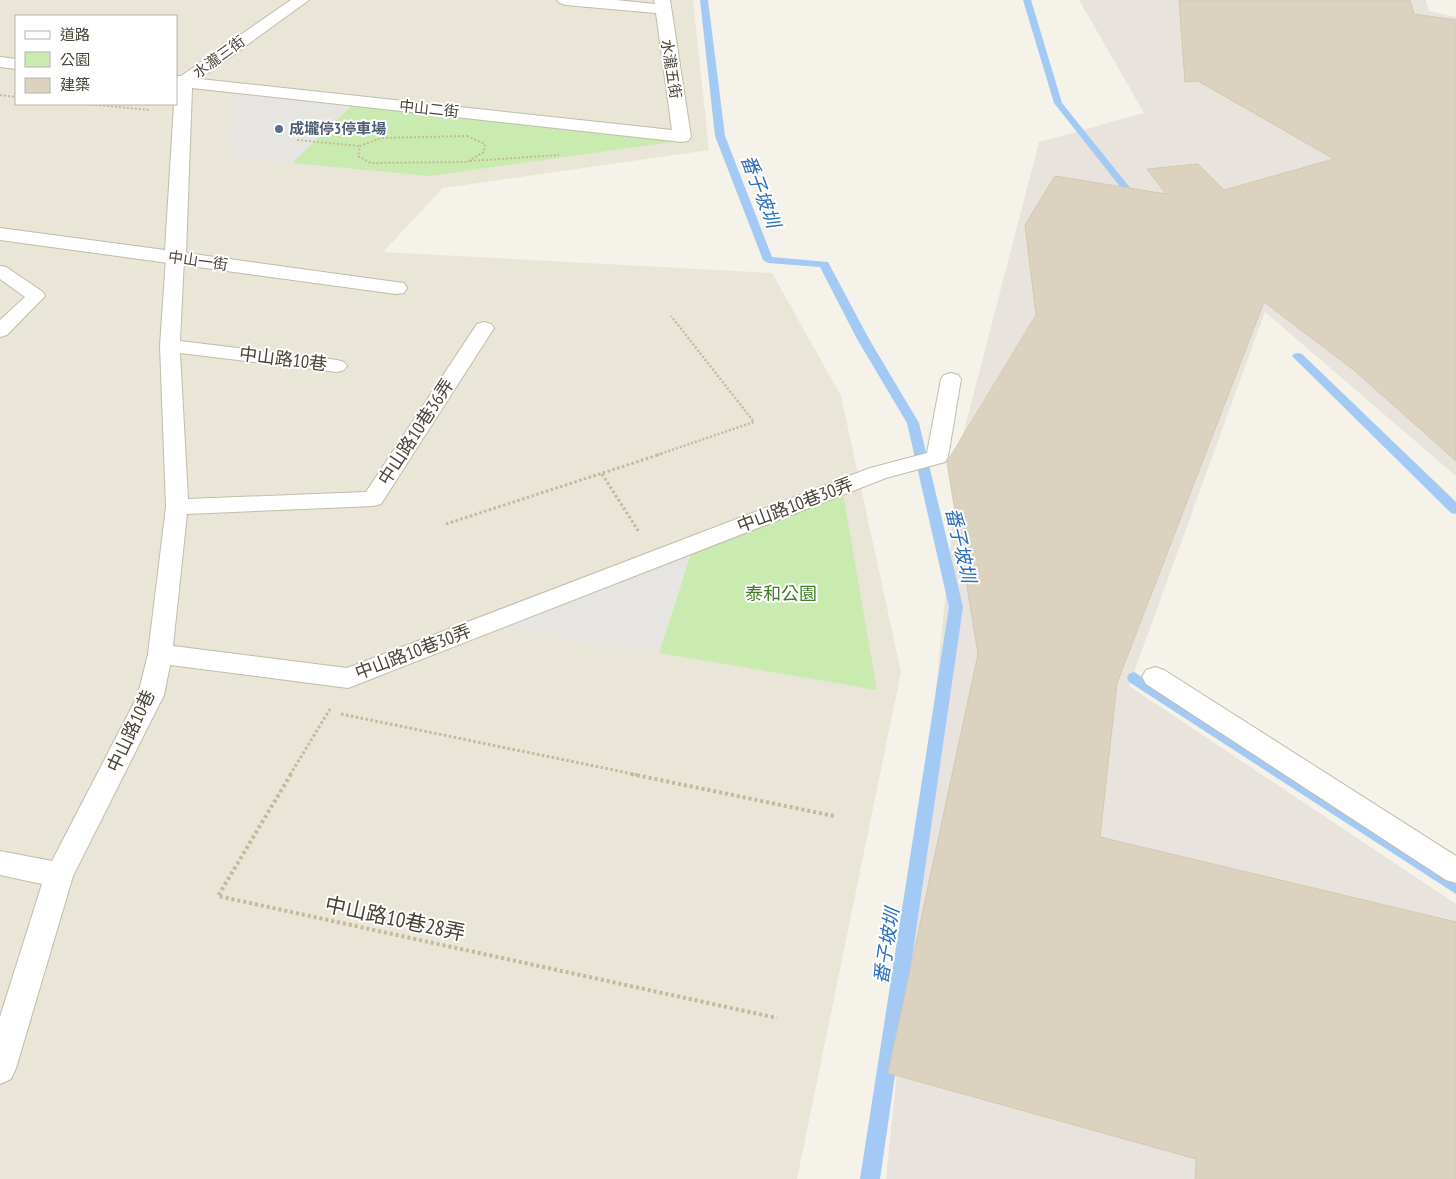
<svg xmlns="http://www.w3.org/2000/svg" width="1456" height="1179" font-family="'PT Sans Narrow','Noto Sans TC',sans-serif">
<rect width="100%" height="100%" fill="#f5f3e9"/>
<!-- residential -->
<path fill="#e9e6d7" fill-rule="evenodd" d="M0 0H693L709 150 443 188 383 252 772 273 841 396 901 672 797 1179H0ZM16 16H176V104H16Z"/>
<!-- industrial -->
<polygon fill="#e8e4dd" points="1079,0 1426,0 1429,11 1456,17 1456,476 1265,312 1129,686 1456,904 1456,1179 886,1179 961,442 1039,142 1144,113"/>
<!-- green -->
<g fill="#caebb0">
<polygon points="355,102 686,140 430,176 292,163"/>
<polygon points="841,482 877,690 659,653 694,544"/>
</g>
<!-- parking -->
<g fill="#e6e5e1">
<polygon points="234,87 355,102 292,163 229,156"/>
<polygon points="694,544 659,653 488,627"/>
</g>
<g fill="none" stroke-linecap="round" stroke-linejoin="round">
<!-- stream -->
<g fill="#a2caf5" fill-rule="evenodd">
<polygon points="700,0 708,0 725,136 772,257 828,262 869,339 919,423 963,607 880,1179 860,1179 949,607 907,423 857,339 820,267 768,263 763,260 715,136"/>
<polygon points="1023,0 1031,0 1062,103 1139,199 1139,203 1133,203 1054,103"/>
<polygon points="1298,353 1302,354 1456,502 1456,514 1451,513 1294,358 1292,356 1294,354"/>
<polygon points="1134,672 1456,878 1456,894 1129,682 1127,678 1129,674"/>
</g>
</g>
<!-- building -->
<polygon fill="#dbd3c0" stroke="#d3c9b0" points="1179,0 1410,0 1414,14 1456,20 1456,461 1355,371 1264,302 1117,683 1100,837 1456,922 1456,1179 1195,1179 1196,1159 888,1073 978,654 947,462 1036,315 1025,225 1055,176 1166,194 1147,169 1198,164 1224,190 1334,159 1198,81 1185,82"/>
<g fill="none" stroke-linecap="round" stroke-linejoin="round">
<!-- lane casing -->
<g stroke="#c1bcab" stroke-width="2">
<g id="lane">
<polygon points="175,253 181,254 184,258 180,341 337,360 344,362 347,366 344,370 337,372 180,353 188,499 366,492 477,324 484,322 491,324 494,328 381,504 373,506 187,514 173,646 347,668 870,468 927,453 941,379 944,375 951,373 958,375 961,379 948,457 945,462 886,478 348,688 170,665 164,695 73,876 16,1068 11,1079 0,1084 0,1017 42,884 0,875 0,851 52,861 138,695 148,654 166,507 160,346 166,258 169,254"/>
<polygon points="0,266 6,267 43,292 45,296 7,335 0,337 0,320 25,297 0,279"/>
<polygon points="1155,667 1164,670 1456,856 1456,883 1446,880 1146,684 1142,677 1146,670"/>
</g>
</g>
<!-- street casing -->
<g stroke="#c1bcab" stroke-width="2">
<g id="street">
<polygon points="291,0 309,0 200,79 672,130 656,13 565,5 560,3 557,0 616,0 655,4 654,0 670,0 691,137 688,141 682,142 192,88 186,253 396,282 404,283 407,288 404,293 396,294 0,240 0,228 165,250 174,104 176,104 176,76 181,76"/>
<polygon points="0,57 16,59 16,69 0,67"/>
</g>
</g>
<!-- path-far3 -->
<g stroke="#c4ba9b" stroke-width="2" stroke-dasharray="2 2" stroke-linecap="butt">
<polyline points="0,95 16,97"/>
<polyline points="87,104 150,110"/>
<polygon points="467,136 485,144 484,152 467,162 371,163 358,156 360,146 381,138"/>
<polyline points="297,140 360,146"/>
<polyline points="470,161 559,155"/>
</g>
<!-- path-far2 -->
<polyline stroke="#c4ba9b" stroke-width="2.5" stroke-dasharray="2 2" stroke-linecap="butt" points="657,455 754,422 671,316"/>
<!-- path-far1 -->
<g stroke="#c4ba9b" stroke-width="3" stroke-dasharray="2.5 2.5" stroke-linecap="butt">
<polyline points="602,474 639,532"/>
<polyline points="446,524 661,454"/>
<polyline points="341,714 638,775"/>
<polyline points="290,775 330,709"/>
</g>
<!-- path -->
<g stroke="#c4ba9b" stroke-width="4" stroke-dasharray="3 3" stroke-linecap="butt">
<polyline points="291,774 218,896 777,1018"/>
<polyline points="631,774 834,816"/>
</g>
<!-- lane -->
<use href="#lane" fill="#fff" fill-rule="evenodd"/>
<!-- street -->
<use href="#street" fill="#fff" fill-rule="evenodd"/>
</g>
<!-- markers -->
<circle fill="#5c6f8a" stroke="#fff" stroke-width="2" cx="279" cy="129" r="5"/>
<g text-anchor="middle" stroke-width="4" stroke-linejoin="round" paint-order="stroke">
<!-- far-street labels -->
<g font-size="15" fill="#494437" stroke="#fff">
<text transform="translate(219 57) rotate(-36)" y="5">水瀧三街</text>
<text transform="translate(671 69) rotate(81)" y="5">水瀧五街</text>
<text transform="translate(429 109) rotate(6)" y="5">中山二街</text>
<text transform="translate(198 261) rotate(8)" y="5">中山一街</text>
</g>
<!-- far-service labels -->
<g font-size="15" font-weight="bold" fill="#4e5e75" stroke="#fff" text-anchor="start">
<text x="289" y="134">成壠停3停車場</text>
</g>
<!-- street labels -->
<g font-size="18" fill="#494437" stroke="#fff">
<text transform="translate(283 359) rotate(7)" y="6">中山路10巷</text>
<text transform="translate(416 432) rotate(-57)" y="6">中山路10巷36弄</text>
<text transform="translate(795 505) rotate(-21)" y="6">中山路10巷30弄</text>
<text transform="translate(413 652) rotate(-21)" y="6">中山路10巷30弄</text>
<text transform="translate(131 731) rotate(-65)" y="6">中山路10巷</text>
</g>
<!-- park labels -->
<g font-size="18" fill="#3e7f26" stroke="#fff">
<text x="781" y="600">泰和公園</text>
</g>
<!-- water labels -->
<g font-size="19" font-style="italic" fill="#296ebc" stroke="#fff">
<text transform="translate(761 191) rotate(69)" y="7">番子坡圳</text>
<text transform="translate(961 545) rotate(77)" y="7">番子坡圳</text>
<text transform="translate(886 946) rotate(-81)" y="7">番子坡圳</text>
</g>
<!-- near-street labels -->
<g font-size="21" fill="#494437" stroke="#fff">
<text transform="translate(395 919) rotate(12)" y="7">中山路10巷28弄</text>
</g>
</g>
<!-- legend -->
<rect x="15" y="15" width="162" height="90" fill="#ffffff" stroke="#b6b4af"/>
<rect x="25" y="31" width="25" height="8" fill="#ffffff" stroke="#b6b4af"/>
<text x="60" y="40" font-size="15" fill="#494437">道路</text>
<rect x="25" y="52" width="25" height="15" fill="#caebb0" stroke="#b6b4af"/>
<text x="60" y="65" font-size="15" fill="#494437">公園</text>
<rect x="25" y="78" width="25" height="15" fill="#dbd3c0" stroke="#b6b4af"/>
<text x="60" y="90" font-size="15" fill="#494437">建築</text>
</svg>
